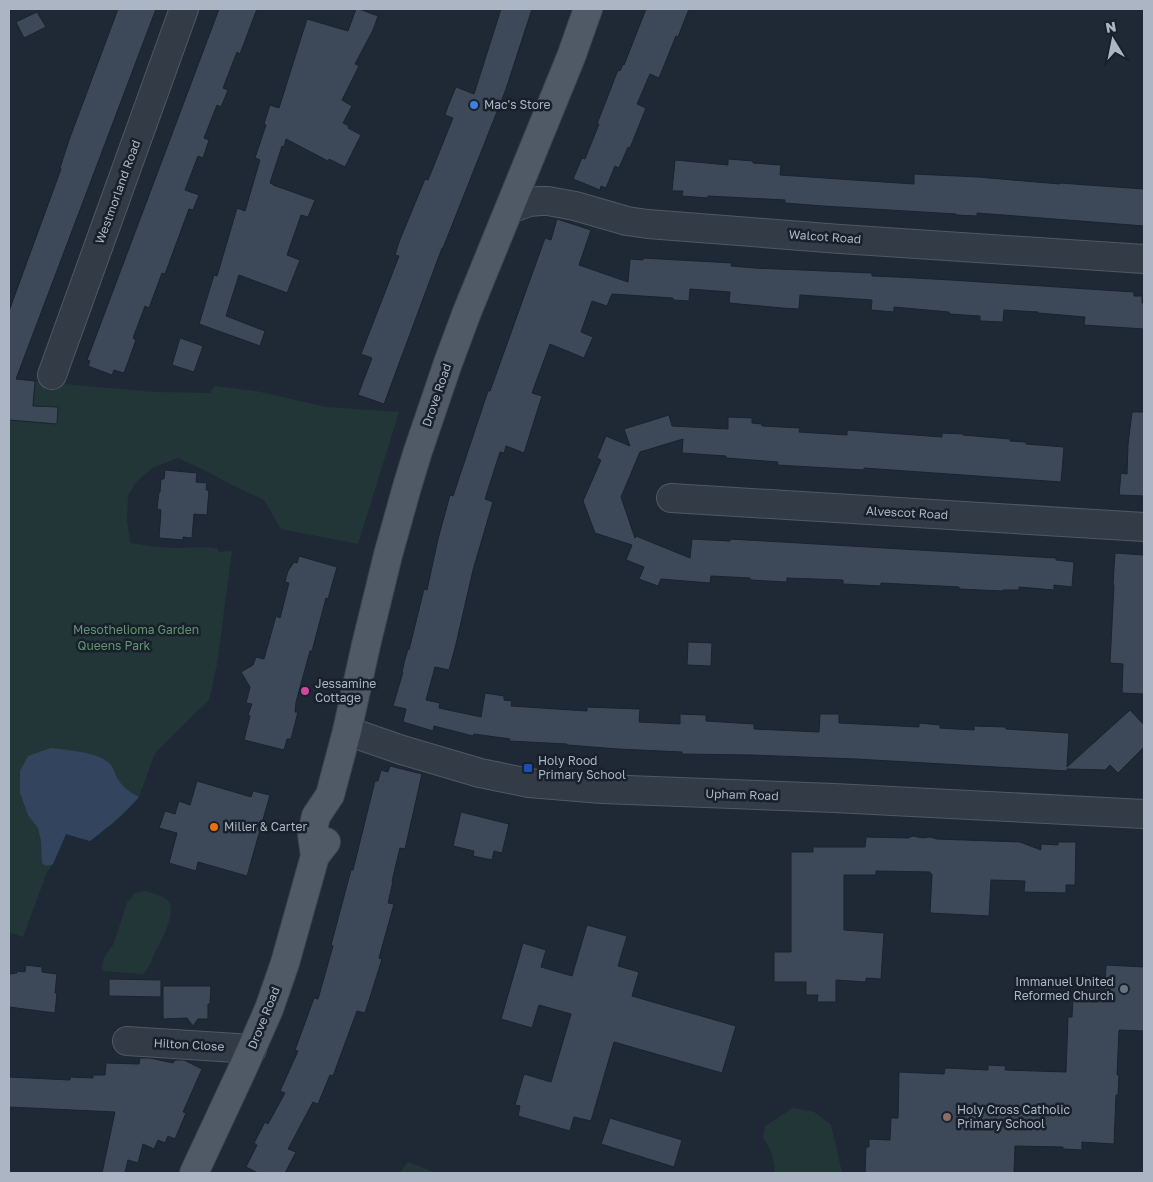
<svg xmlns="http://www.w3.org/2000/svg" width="1153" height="1182" font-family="'Golos Text',sans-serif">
<rect width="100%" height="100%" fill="#1f2936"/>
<!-- green -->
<g fill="#223638">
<path d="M9 379 153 392 210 393 214 386 256 391 326 407 399 412 358 544 281 529 264 500 234 486 208 472 178 458 152 468 137 481 128 495 127 520 130 543C148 546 164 548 182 548 194 548 206 546 218 549V552L232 551 217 664 209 700 155 753 139 797 127 810 114 823 90 841 66 834 53 864 47 872 23 937 9 932Z"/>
<path d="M145 891C152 893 165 896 169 902 176 914 161 940 156 950 151 960 151 966 143 974L104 971 102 968 103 961 107 953 113 945 117 934 127 903 135 893Z"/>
<path d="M793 1108 814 1112 831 1125 842 1173H775C774 1158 772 1150 763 1138L765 1126Z"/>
<polygon points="408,1162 434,1172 435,1173 400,1173"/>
</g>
<!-- water -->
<path fill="#32445e" d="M51 748C66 750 101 752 111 765 113 768 115 773 116 776 121 786 129 792 139 797 124 814 108 827 90 841L66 834 53 864C49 866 45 867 42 863L41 841 38 828 28 815 20 793V771L28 756Z"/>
<!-- building -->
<g fill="#3d4959" stroke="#1a222d">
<polygon points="118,9 156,9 16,379 35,381 33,406 58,407 57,424 9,420 9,311 61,169 60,168 69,140"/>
<polygon points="219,9 257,9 240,54 237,52 223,88 228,90 221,107 217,105 204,138 209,140 203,158 198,156 185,190 199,195 193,210 189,209 165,274 162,273 149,308 145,306 133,338 136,340 124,373 114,370 112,375 88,366 90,361 87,360"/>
<polygon points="356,9 359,9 378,16 373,30 355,64 359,66 342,100 352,106 343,123 349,126 348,128 361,135 345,167 329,159 328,161 286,139 284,147 282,146 270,183 273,184 273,185 315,200 308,217 301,215 287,255 300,260 287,293 239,275 226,316 265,331 260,346 199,324 214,275 217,276 237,208 245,211 260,160 255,158 266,125 264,124 270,105 279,108 307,19 348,31"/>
<polygon points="501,9 532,9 506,89 443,248 442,248 384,404 358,395 372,358 361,354 399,256 395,255 399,242 425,179 428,180 453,118 445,115 448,106 456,87 474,94"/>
<polygon points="646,9 689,9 678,37 676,36 659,78 650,74 637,104 646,108 630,148 628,147 619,168 615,166 606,188 601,186 600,190 573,179 582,158 585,159 599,124 597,124 618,70 620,71 623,64 624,65"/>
<polygon points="37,12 46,27 24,38 16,22"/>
<polygon points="728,159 753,161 753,163 781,165 780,175 914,184 914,174 978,177 1060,184 1060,183 1144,189 1144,226 977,213 977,216 956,215 956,214 823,206 785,203 785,200 708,196 708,198 682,196 683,191 672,191 675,160 728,165"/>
<polygon points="557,219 591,230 579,265 628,282 630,259 643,260 643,258 732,263 731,266 755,268 872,273 872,276 897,277 951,280 1134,292 1134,296 1142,296 1142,303 1144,303 1144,329 1084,325 1085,317 1038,313 1038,312 1004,310 1003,322 980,321 980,316 949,314 949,312 894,307 894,312 871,310 872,300 800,295 799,309 782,308 729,303 730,292 690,289 689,301 673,300 673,298 612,294 607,306 592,301 581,332 593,337 584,358 550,344 532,393 542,396 524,453 506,446 504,453 500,452 485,499 493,502 473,570 456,644 449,670 435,667 426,700 440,703 439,708 481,717 485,693 504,696 504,700 512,701 511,706 587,711 587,707 640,709 639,722 680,724 680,714 706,715 706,721 754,724 754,729 819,732 820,714 839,714 839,723 919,727 919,723 940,725 940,728 974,730 974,726 1006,727 1006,729 1069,733 1067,767 1130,710 1144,725 1144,747 1118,773 1110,765 1105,770 1067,769 1067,771 855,759 752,755 682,754 682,752 618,749 567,745 567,744 509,741 510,739 474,734 473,736 434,726 433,731 403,722 406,709 393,706 403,672 402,672 405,659 408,649 409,650 424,589 427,590 438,539 450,495 453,496 488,391 490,391 545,238 551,240"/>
<polygon points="180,338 203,346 194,372 172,365"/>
<polygon points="1132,412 1144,412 1144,496 1119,495 1121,473 1127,474 1128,445"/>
<polygon points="669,415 672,426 728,429 728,417 752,418 752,423 762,424 762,426 800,428 799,432 847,435 847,430 942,437 942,433 963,434 963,435 1010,439 1010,441 1026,442 1026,444 1064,447 1061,482 864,468 864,470 777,465 778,462 726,458 726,456 682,453 683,439 640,452 621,497 635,538 636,536 690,558 692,539 730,541 730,539 1056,558 1056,560 1074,562 1072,587 1054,585 1054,590 1019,587 1019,590 1003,590 1003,591 959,589 959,587 881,583 881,586 843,584 843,580 787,578 787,582 750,580 750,578 711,576 710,583 661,579 658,586 639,579 644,567 626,560 632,545 595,533 583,501 601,460 597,458 606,436 630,446 624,429"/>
<polygon points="165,470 197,473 196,482 207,483 206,490 209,490 207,515 194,514 192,538 183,537 183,540 159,538 161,510 157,509 159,492 160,492 161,479 164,479"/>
<polygon points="1115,553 1144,555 1144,694 1122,693 1123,664 1110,663 1114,585 1113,585"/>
<polygon points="299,556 337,567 328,599 326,598 312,651 310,651 296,702 295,712 298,712 291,739 287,739 284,750 244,740 250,716 248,715 252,704 246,703 250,687 241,672 253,665 256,657 264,659 276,616 280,618 289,583 285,582 288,571 294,562 297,563"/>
<polygon points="688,642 712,643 711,666 687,665"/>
<polygon points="390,766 422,774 405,849 400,848 392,881 393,881 388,903 394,904 379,958 382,959 365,1013 357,1011 333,1076 330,1075 318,1104 313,1102 288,1149 296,1152 285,1173 258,1173 246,1167 257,1145 254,1143 265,1122 268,1124 285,1093 280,1091 298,1051 295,1050 314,998 318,999 333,946 331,945 351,870 353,870 375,781 378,781 381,770 388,772"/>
<polygon points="197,781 251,797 253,791 270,795 247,876 198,862 196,871 169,863 177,833 159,828 165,811 175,814 179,801 190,805"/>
<polygon points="461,812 509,824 502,853 494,851 492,860 473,856 474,851 453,846"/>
<polygon points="913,836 923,838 930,837 937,839 1020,842 1041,850 1041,844 1058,845 1058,842 1076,842 1075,885 1066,885 1066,893 1024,892 1025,881 991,880 989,916 930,913 932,874 930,874 930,872 876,871 876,875 844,875 844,930 884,933 881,979 866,978 866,982 836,980 836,1002 817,1002 818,995 806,995 806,982 774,982 774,952 791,952 791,852 813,852 813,847 865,847 866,837 908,838"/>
<polygon points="587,925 627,936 618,966 639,972 632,996 736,1026 722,1073 614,1042 591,1121 574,1117 570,1131 518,1116 520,1106 515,1105 524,1074 551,1082 571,1014 539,1005 532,1028 501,1019 523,943 546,950 541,967 572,976"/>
<polygon points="26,965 42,967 42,972 57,974 55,993 57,993 55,1013 9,1007 9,974 17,973 17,971 25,972"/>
<polygon points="1106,965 1144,967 1144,1031 1119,1030 1117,1075 1119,1075 1118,1095 1116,1095 1114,1144 1082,1142 1082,1150 1063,1149 1063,1147 1015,1146 1014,1173 865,1173 866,1147 869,1147 869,1139 890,1140 891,1118 898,1118 899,1072 944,1074 945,1068 988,1070 988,1065 1006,1066 1005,1070 1066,1072 1068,1017 1072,1017 1073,998 1104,999"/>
<polygon points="109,979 161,980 161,997 109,996"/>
<polygon points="163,986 211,986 210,1004 208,1004 208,1019 198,1019 193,1026 187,1018 163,1019"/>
<polygon points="140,1058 150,1058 173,1063 175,1060 184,1060 202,1069 183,1112 186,1113 175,1139 168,1136 165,1143 158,1140 154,1149 143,1144 138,1163 128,1160 125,1173 102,1173 115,1112 9,1107 9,1077 70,1080 70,1077 93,1078 93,1075 105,1075 106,1063 139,1064"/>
<polygon points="610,1118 682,1140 674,1167 601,1144"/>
</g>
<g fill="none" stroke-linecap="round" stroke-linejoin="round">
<!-- minor casing -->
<g stroke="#505865" stroke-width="30">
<g id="minor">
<polyline points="510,209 529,202 540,201 548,201 575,206 627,221 648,224 840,239 1144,259"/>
<polyline points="52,375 184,9"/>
<polyline points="671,498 1144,527"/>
<polyline points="347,731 402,750 480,773 529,783 602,789 834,798 1144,814"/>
<polyline points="127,1041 252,1049"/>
</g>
</g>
<!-- major casing -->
<g stroke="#3c4450" stroke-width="30">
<g id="major">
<polyline points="315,856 312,834 316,816 330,795 347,731 366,645 388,555 407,487 418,451 448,363 467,312 571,57 588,9"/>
<polyline points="194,1173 243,1068 269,1009 285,963 315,856 326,842"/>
</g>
</g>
<!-- minor -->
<use href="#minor" stroke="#323b46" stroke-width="28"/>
<!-- major -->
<use href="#major" stroke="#505a67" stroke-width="28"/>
</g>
<!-- markers -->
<circle fill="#3f7fe0" stroke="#18202b" stroke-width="2" cx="474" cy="105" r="5"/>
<circle fill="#d1479c" stroke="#18202b" stroke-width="2" cx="305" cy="691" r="5"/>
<rect fill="#1a4fb4" stroke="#18202b" stroke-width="2" x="523" y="763" width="10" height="10" rx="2.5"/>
<circle fill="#e8710a" stroke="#18202b" stroke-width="2" cx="214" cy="827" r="5"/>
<circle fill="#6b7280" stroke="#18202b" stroke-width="2" cx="1124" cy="989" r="5"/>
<circle fill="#8d6e63" stroke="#18202b" stroke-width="2" cx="947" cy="1117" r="5"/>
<g text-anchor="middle" stroke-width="5" stroke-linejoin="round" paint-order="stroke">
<!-- poi labels -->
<g font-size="12" fill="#acb5c4" stroke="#18202b" text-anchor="start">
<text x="484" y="109">Mac's Store</text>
<text x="315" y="688">Jessamine<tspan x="315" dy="14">Cottage</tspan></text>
<text x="538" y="765">Holy Rood<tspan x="538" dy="14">Primary School</tspan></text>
<text x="224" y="831">Miller &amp; Carter</text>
<text x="1114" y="986" text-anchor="end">Immanuel United<tspan x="1114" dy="14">Reformed Church</tspan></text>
<text x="957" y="1114">Holy Cross Catholic<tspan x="957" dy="14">Primary School</tspan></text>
</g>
<!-- street labels -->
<g font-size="12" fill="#acb5c4" stroke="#18202b">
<text transform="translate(118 192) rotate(-70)" y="4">Westmorland Road</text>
<text transform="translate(825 237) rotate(4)" y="4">Walcot Road</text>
<text transform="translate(437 395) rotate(-71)" y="4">Drove Road</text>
<text transform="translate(907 513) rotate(3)" y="4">Alvescot Road</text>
<text transform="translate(742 795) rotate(2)" y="4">Upham Road</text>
<text transform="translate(264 1018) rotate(-68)" y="4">Drove Road</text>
<text transform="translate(189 1045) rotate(3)" y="4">Hilton Close</text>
</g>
<!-- park labels -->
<g font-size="12" fill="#64946f" stroke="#18202b">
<text x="136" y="634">Mesothelioma Garden</text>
<text x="114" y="650">Queens Park</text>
</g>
</g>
<!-- border -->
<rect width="1153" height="1182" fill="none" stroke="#acb5c4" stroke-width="20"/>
<!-- north arrow -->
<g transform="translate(1113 40) rotate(350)" stroke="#18202b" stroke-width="4" paint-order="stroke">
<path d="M0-4L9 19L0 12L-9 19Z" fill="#acb5c4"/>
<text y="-8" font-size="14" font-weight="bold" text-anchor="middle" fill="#acb5c4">N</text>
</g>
</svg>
